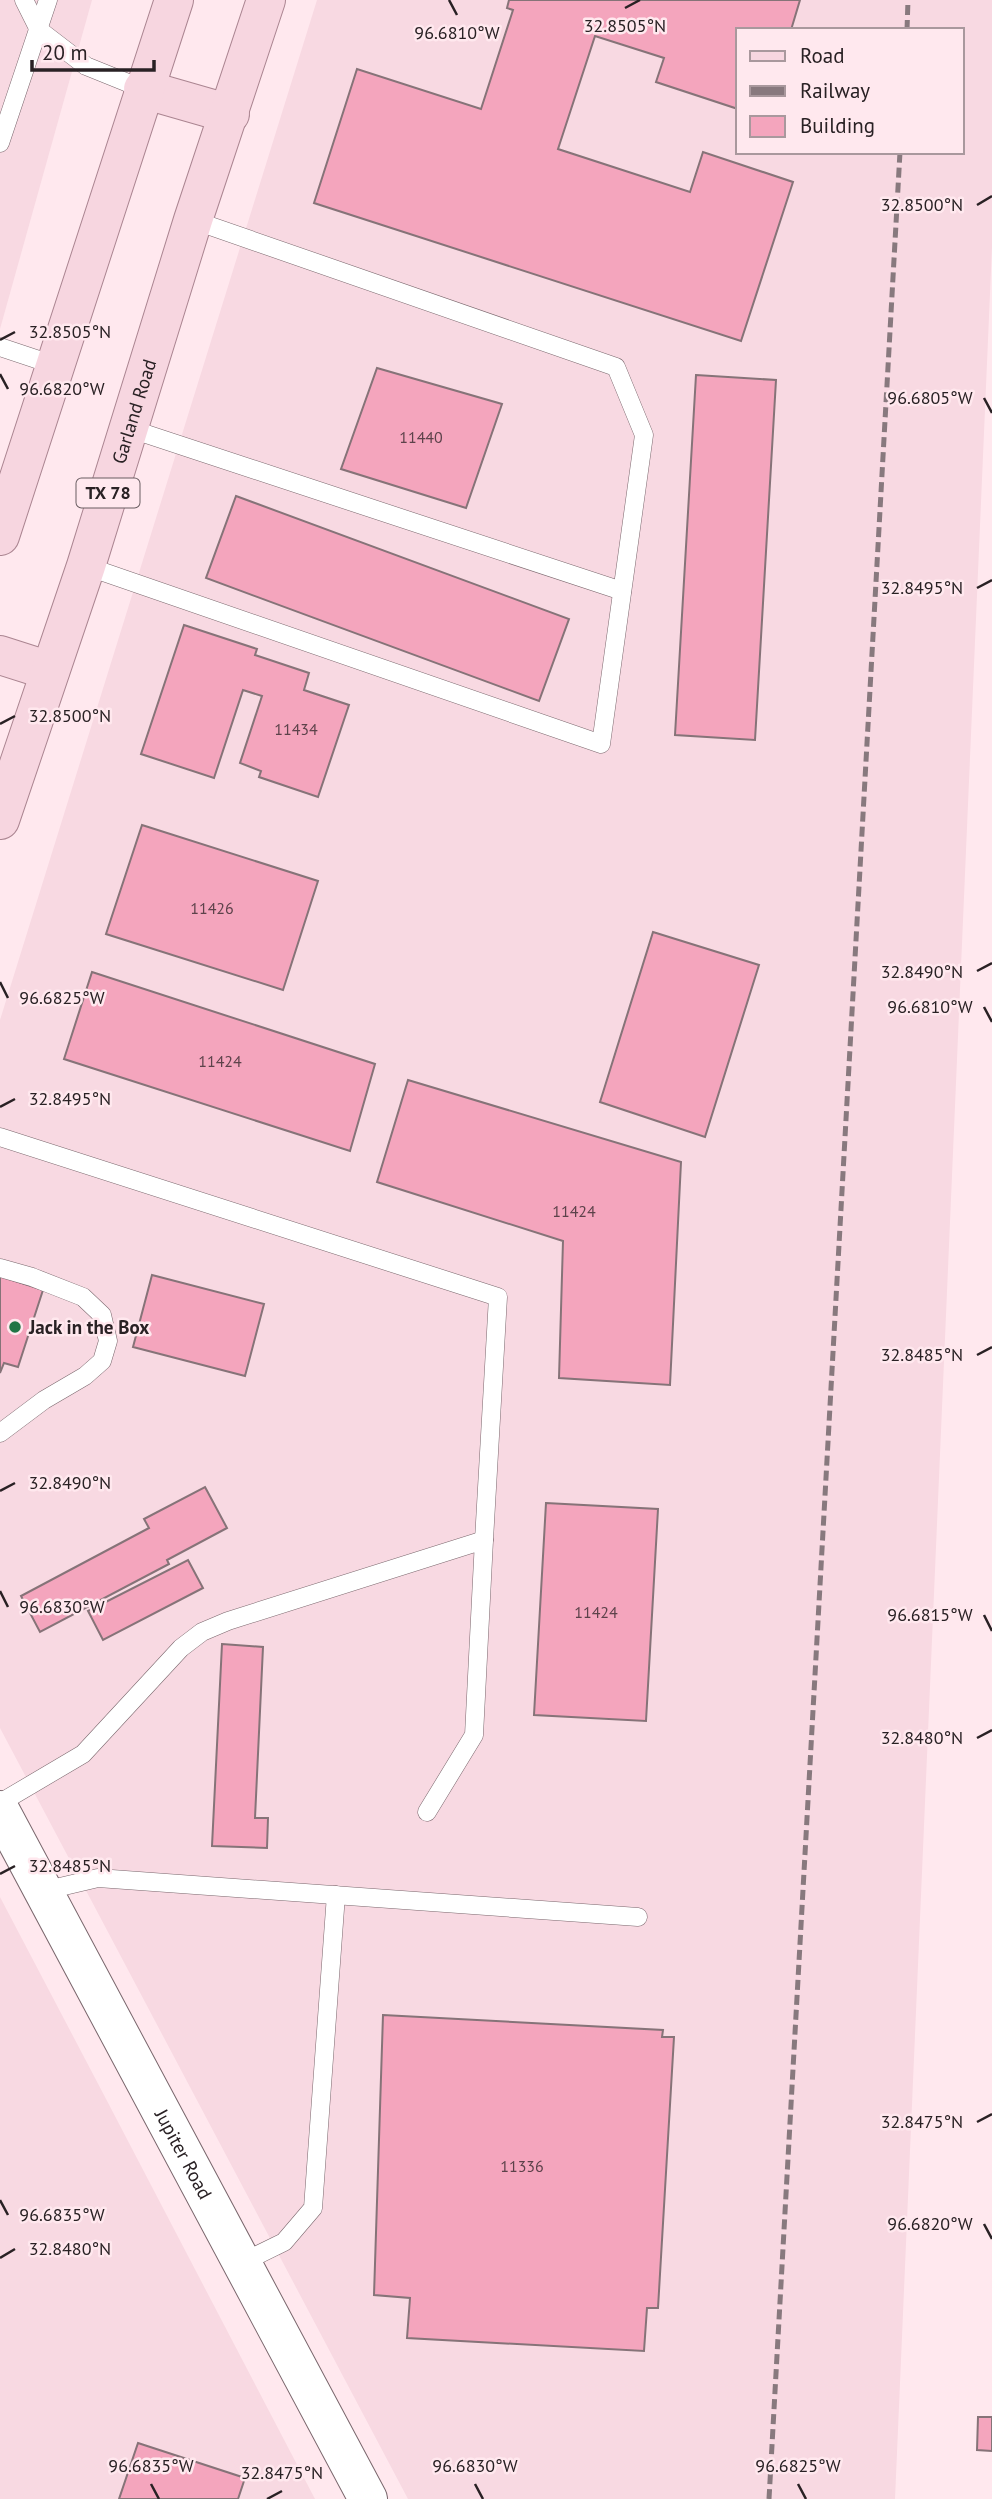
<svg xmlns="http://www.w3.org/2000/svg" width="992" height="2499" font-family="'PT Sans',sans-serif">
<rect width="100%" height="100%" fill="#ffe8ee"/>
<!-- built -->
<g fill="#f8d9e2" fill-rule="evenodd">
<polygon points="0,0 92,0 0,329"/>
<path d="M317 0H992V247L895 2499H408L0 1728V1020ZM738 30H962V152H738Z"/>
<polygon points="0,1897 105,2097 315,2499 0,2499"/>
</g>
<!-- building -->
<g fill="#f4a5bd" stroke="#867378" stroke-width="2">
<polygon points="509,0 800,0 791,30 738,30 738,109 656,82 664,58 595,36 558,149 690,192 703,152 793,182 741,341 314,203 357,69 481,109 513,10 507,8"/>
<polygon points="377,368 502,404 466,508 341,469"/>
<polygon points="696,375 776,380 755,740 675,735"/>
<polygon points="236,496 569,619 539,701 206,578"/>
<polygon points="184,625 257,649 255,655 309,673 304,690 349,705 318,797 259,777 261,771 240,763 262,696 243,690 214,778 141,754"/>
<polygon points="142,825 318,881 283,990 106,934"/>
<polygon points="653,932 759,965 705,1137 600,1102"/>
<polygon points="92,972 375,1064 350,1151 64,1059"/>
<polygon points="408,1080 681,1162 670,1385 559,1378 563,1241 377,1182"/>
<polygon points="152,1275 264,1304 245,1376 133,1347"/>
<polygon points="0,1276 43,1290 18,1367 4,1363 0,1373"/>
<polygon points="205,1487 227,1528 167,1560 169,1564 40,1632 21,1596 149,1528 144,1519"/>
<polygon points="546,1503 658,1509 646,1721 534,1715"/>
<polygon points="188,1560 203,1588 103,1640 88,1611"/>
<polygon points="222,1644 263,1647 255,1818 268,1818 267,1848 212,1846"/>
<polygon points="383,2015 663,2030 662,2037 674,2037 658,2308 647,2308 644,2351 407,2338 410,2298 374,2295"/>
<polygon points="978,2417 992,2417 992,2451 977,2450"/>
<polygon points="138,2443 245,2478 238,2499 119,2499"/>
</g>
<g fill="none" stroke-linecap="round" stroke-linejoin="round">
<!-- lane casing -->
<g stroke="#7a676d" stroke-width="19">
<g id="lane">
<polyline points="24,0 39,30 86,66 143,89"/>
<polyline points="0,143 48,0"/>
<polyline points="0,347 54,365"/>
<polyline points="128,428 622,591"/>
<polyline points="86,566 601,744 644,435 616,367 193,220"/>
<polyline points="0,1137 498,1297 484,1540"/>
<polyline points="0,1268 32,1277 83,1297 102,1315 108,1341 102,1361 85,1376 44,1400 0,1433"/>
<polyline points="0,1803 83,1754 181,1648 202,1632 228,1621 484,1540 474,1735 427,1812"/>
<polyline points="43,1891 98,1878 638,1917"/>
<polyline points="241,2263 284,2242 313,2208 336,1895"/>
</g>
</g>
<!-- secondary casing -->
<g stroke="#7a676d" stroke-width="40">
<g id="secondary">
<path id="s1" d="M0 1810 368 2499"/>
</g>
</g>
<!-- primary casing -->
<g stroke="#ab8591" stroke-width="40">
<g id="primary">
<polyline points="143,89 230,114"/>
<polyline points="0,536 174,0"/>
<polyline points="0,655 50,671"/>
<path id="s2" d="M0 820 86 566 193 220 266 0"/>
</g>
</g>
<!-- lane -->
<use href="#lane" stroke="#fff" stroke-width="18"/>
<!-- secondary -->
<use href="#secondary" stroke="#fff" stroke-width="38"/>
<!-- primary -->
<use href="#primary" stroke="#f7d6e0" stroke-width="38"/>
<!-- rail -->
<g stroke="#88797e" stroke-width="5" stroke-dasharray="10 5" stroke-linecap="butt">
<polyline points="907,30 908,0"/>
<polyline points="769,2499 900,152"/>
</g>
</g>
<!-- ticks -->
<path fill="none" stroke="#292124" stroke-width="2.5" d="M449 0 457 15M625 8 640 0M977 205 992 196M0 340 15 332M0 374 8 389M984 398 992 413M977 588 992 580M0 724 15 716M977 971 992 963M0 982 8 998M984 1007 992 1022M0 1107 15 1099M977 1355 992 1347M0 1491 15 1483M0 1591 8 1607M984 1615 992 1631M977 1738 992 1730M0 1874 15 1866M977 2122 992 2114M0 2200 8 2215M984 2224 992 2239M0 2258 15 2249M151 2484 159 2499M475 2484 483 2499M798 2484 806 2499M267 2499 282 2491"/>
<!-- markers -->
<circle fill="#227546" stroke="#ffe8ee" stroke-width="2.5" cx="15" cy="1327" r="7"/>
<g text-anchor="middle" stroke-width="5" stroke-linejoin="round" paint-order="stroke">
<!-- number labels -->
<g font-size="16" fill="#5c424a">
<text x="421" y="443">11440</text>
<text x="296" y="735">11434</text>
<text x="212" y="914">11426</text>
<text x="220" y="1067">11424</text>
<text x="574" y="1217">11424</text>
<text x="596" y="1618">11424</text>
<text x="522" y="2172">11336</text>
</g>
<!-- shield labels -->
<rect fill="#ffe8ee" stroke="#695d61" stroke-width="2" x="76.5" y="478.5" width="63" height="29" rx="5"/>
<g font-size="18" font-weight="bold" fill="#292124">
<text x="108" y="499">TX 78</text>
</g>
<!-- street labels -->
<g font-size="19" fill="#292124" stroke="#ffe8ee">
<text dy="7" stroke="none"><textPath href="#s2" startOffset="430">Garland Road</textPath></text>
<text dy="7" stroke="none"><textPath href="#s1" startOffset="390">Jupiter Road</textPath></text>
</g>
<!-- poi labels -->
<g font-size="19" font-weight="bold" fill="#292124" stroke="#ffe8ee" text-anchor="start">
<text x="29" y="1334">Jack in the Box</text>
</g>
</g>
<g font-size="18" text-anchor="middle" fill="#292124" stroke="#ffe8ee" stroke-width="5" stroke-linejoin="round" paint-order="stroke">
<text x="625" y="32">32.8505°N</text>
<text x="457" y="39">96.6810°W</text>
<text x="922" y="211">32.8500°N</text>
<text x="70" y="338">32.8505°N</text>
<text x="62" y="395">96.6820°W</text>
<text x="930" y="404">96.6805°W</text>
<text x="922" y="594">32.8495°N</text>
<text x="70" y="722">32.8500°N</text>
<text x="922" y="978">32.8490°N</text>
<text x="62" y="1004">96.6825°W</text>
<text x="930" y="1013">96.6810°W</text>
<text x="70" y="1105">32.8495°N</text>
<text x="922" y="1361">32.8485°N</text>
<text x="70" y="1489">32.8490°N</text>
<text x="62" y="1613">96.6830°W</text>
<text x="930" y="1621">96.6815°W</text>
<text x="922" y="1744">32.8480°N</text>
<text x="70" y="1872">32.8485°N</text>
<text x="922" y="2128">32.8475°N</text>
<text x="62" y="2221">96.6835°W</text>
<text x="930" y="2230">96.6820°W</text>
<text x="70" y="2255">32.8480°N</text>
<text x="151" y="2472">96.6835°W</text>
<text x="475" y="2472">96.6830°W</text>
<text x="798" y="2472">96.6825°W</text>
<text x="282" y="2479">32.8475°N</text>
</g>
<!-- legend -->
<rect x="736" y="28" width="228" height="126" fill="#ffe8ee" stroke="#a9989d" stroke-width="2"/>
<rect x="750" y="51" width="35" height="10" fill="#f7d6e0" stroke="#a9989d" stroke-width="2"/>
<text x="800" y="63" font-size="21" fill="#292124">Road</text>
<rect x="750" y="86" width="35" height="10" fill="#88797e" stroke="#a9989d" stroke-width="2"/>
<text x="800" y="98" font-size="21" fill="#292124">Railway</text>
<rect x="750" y="116" width="35" height="21" fill="#f4a5bd" stroke="#a9989d" stroke-width="2"/>
<text x="800" y="133" font-size="21" fill="#292124">Building</text>
<!-- scale -->
<path d="M32 60v10h122v-10" fill="none" stroke="#292124" stroke-width="3.5"/>
<text x="42" y="60" font-size="21" fill="#292124" stroke="#ffe8ee" stroke-width="5" paint-order="stroke">20 m</text>
</svg>
